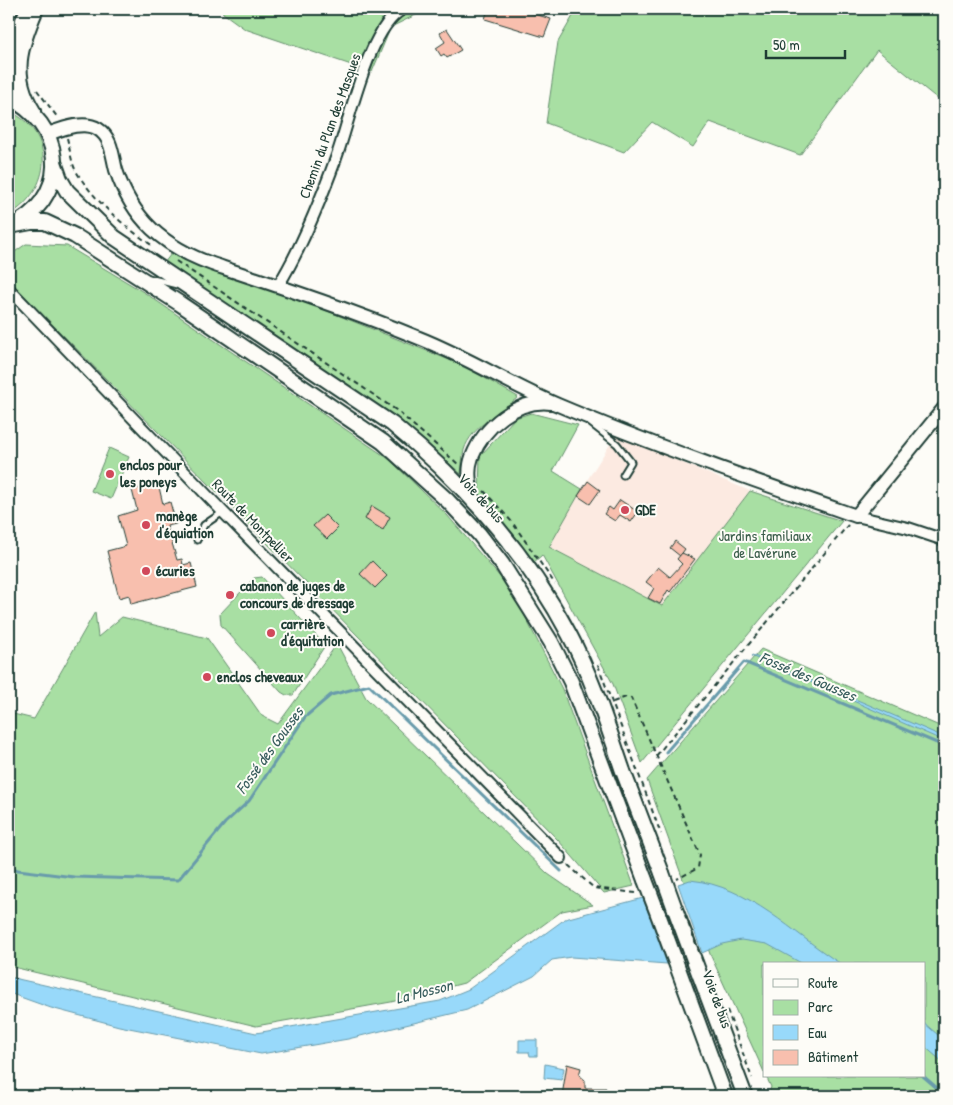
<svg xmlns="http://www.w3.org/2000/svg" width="953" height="1105" font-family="'Patrick Hand',sans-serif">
<rect width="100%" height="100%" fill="#fdfcf7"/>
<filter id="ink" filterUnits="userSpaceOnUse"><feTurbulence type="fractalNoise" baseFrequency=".02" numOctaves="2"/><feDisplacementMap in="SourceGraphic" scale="10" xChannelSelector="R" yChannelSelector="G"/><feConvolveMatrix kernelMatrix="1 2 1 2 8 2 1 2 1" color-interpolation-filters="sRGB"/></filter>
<g filter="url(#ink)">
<!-- built -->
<polygon fill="#fceae1" points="616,435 750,491 662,606 549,547 577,496"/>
<!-- green -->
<g fill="#a8dfa3" stroke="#648e6c">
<polygon points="222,9 428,9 391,27 372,72 245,29 223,13"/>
<polygon points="577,9 944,9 944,104 877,50 800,155 710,122 693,147 652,122 624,152 546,123 558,42"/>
<path d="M9 111C57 133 52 190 9 215Z"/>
<polygon points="26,244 67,246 145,293 389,459 447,515 512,591 562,689 634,886 604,893 558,840 9,280 9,256"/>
<path d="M171 254 280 292 462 365 518 397C501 413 471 426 464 450 462 458 462 466 461 474L415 433 373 402 164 263Z"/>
<polygon points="531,413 578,425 553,471 582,489 549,547 662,606 750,491 842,521 642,763 613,684 542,555 532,564 479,493 480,456 515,418"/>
<polygon points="109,448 129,457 111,499 91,491"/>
<polygon points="262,577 322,642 324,647 293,695 286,695 281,692 221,625 220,614 254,578"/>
<polygon points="95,612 98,637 122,617 207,638 262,716 278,724 337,644 366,698 548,874 593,905 562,911 464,983 391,1002 256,1026 9,966 9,713 34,719"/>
<polygon points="761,649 944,728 944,1096 768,1096 771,1087 766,1076 924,1076 924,964 764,964 764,1072 710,954 647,780"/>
</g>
<!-- water -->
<g fill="#98d9fa" stroke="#689bab">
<polygon points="752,655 944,737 944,741 751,656"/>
<path d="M690 880C750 886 792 933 841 964H803L767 944 741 940 722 944 702 953 678 884Z"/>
<polygon points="643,898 667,964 571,957 552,960 534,976 467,1010 348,1039 261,1054 119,1026 51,1008 9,993 9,977 256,1033 440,1001 469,989 565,919"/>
<polygon points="924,1023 944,1040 944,1063 924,1046"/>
<polygon points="519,1040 537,1040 537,1056 530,1056 529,1052 519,1052"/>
<polygon points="545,1064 564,1068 562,1080 544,1078"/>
</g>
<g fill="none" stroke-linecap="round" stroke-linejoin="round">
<!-- stream -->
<g stroke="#689bab" stroke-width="3">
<polyline points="666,752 744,662 944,746"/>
<polyline points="9,867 18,870 74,877 178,880 225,823 249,801 305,717 331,695 369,685 561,871"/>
<polyline points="923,1076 944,1094"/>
</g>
</g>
<!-- building -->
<g fill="#f8bfae" stroke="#1f3d34">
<polygon points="488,9 518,9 551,19 544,37 485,19"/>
<polygon points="447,29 461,50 447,58 444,54 441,56 436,48 445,42 440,33"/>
<polygon points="588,481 600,490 590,504 578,496"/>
<polygon points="158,483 163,504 170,502 176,524 167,526 177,560 182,559 183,565 191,563 197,587 131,604 129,595 119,598 107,551 126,546 118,516 137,510 132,490"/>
<polygon points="620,500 638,512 631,522 620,515 615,521 604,514 609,507 613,510"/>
<polygon points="372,506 390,517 383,530 365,519"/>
<polygon points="325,515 338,528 327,539 313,526"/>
<polygon points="675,541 685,549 680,556 670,548"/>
<polygon points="682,553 695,559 670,592 668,590 660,604 648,598 654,588 646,582 658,567 670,577 682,564 677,559"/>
<polygon points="372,561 387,576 375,588 360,574"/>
<polygon points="567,1064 581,1068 579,1075 585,1080 585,1088 606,1088 605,1096 562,1096"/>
</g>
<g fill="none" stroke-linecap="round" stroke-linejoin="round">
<!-- service casing -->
<g stroke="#1f3d34" stroke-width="9">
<g id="service">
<polyline points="149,278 177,285"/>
<polyline points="589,422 617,444 631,462 623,475"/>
<polyline points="197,540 204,525 223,512"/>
</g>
</g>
<!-- minor casing -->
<g stroke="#1f3d34" stroke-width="14">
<g id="minor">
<path d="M278 286C302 247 320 202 336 158 350 121 368 27 403 9"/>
<polyline points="9,289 223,512 561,858"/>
<polyline points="856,516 908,528 944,540"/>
</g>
</g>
<!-- tertiary casing -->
<g stroke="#1f3d34" stroke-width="16">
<g id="tertiary">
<path d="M48 134C62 129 84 120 98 129 112 138 112 155 116 170 132 219 164 247 212 264 281 287 351 310 419 338 467 357 511 385 558 405 655 446 756 481 856 516L944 408"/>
<path d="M473 499C470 485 467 470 472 457 484 426 517 399 551 403"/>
</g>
</g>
<!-- secondary casing -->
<g stroke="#1f3d34" stroke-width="18">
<g id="secondary">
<polyline points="9,48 27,12"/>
<path d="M9 98C62 123 72 190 19 222"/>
<path d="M33 111C10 75 20 46 36 9"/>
<path d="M54 162 60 179 67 191 114 237 392 424C464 483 525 551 569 634 592 677 607 724 623 771 636 805 649 839 662 873"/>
<polyline points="15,225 31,222 45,222 75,236 179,303 383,442 448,501 479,534 502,564 551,642 571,682 645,880"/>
<polyline points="675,909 745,1096"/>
<polyline points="658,914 725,1096"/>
</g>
</g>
<!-- path -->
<g stroke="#1f3d34" stroke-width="2" stroke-dasharray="5 4" stroke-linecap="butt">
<polyline points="37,90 58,118"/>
<path d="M67 138C70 149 71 162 76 171 94 201 125 227 153 246"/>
<polyline points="176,261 396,410 458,464"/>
<polyline points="484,491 512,522 555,584"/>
<polyline points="598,665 661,834"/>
<polyline points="613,702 626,697 631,698 700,855 698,868 677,879"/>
<polyline points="656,756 848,525"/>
<polyline points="568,865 594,888 636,893"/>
<polyline points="727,1010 752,1078"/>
</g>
<!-- service -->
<use href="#service" stroke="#fdfcf7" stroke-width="5"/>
<!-- minor -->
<use href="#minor" stroke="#fdfcf7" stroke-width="10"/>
<!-- tertiary -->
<use href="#tertiary" stroke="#fdfcf7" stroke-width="12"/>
<!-- secondary -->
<use href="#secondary" stroke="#fdfcf7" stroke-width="14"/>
<!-- secondary-bridge casing -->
<g stroke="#1f3d34" stroke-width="18" stroke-linecap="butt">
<g id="secondary-bridge">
<polyline points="662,873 675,909"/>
<polyline points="645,880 658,914"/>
</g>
</g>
<!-- path-bridge -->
<polyline stroke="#1f3d34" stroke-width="2" stroke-dasharray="5 4" stroke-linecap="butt" points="685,915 703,962"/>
<!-- secondary-bridge -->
<use href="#secondary-bridge" stroke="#fdfcf7" stroke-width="14"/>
</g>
</g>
<!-- markers -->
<g fill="#d1495b" stroke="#fdfcf7" stroke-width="2">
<circle cx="110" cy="474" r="5"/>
<circle cx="625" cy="510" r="5"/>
<circle cx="146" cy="525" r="5"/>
<circle cx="146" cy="571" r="5"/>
<circle cx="230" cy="595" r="5"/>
<circle cx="271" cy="633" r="5"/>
<circle cx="207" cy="677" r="5"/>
</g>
<g text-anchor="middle" stroke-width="4" stroke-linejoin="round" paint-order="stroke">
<!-- street labels -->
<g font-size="15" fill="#1f3d34" stroke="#fdfcf7">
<text transform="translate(330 126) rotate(-70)" y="5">Chemin du Plan des Masques</text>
<text transform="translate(481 498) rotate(48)" y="5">Voie de bus</text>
<text transform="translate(253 521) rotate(46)" y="5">Route de Montpellier</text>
<text transform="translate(717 999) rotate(70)" y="5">Voie de bus</text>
</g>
<!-- poi labels -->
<g font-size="15" font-weight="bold" fill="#1f3d34" stroke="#fdfcf7" text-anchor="start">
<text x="120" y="470">enclos pour<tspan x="120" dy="17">les poneys</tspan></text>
<text x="635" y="515">GDE</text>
<text x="156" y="521">manège<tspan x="156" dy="17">d'équiation</tspan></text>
<text x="156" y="576">écuries</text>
<text x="240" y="591">cabanon de juges de<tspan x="240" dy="17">concours de dressage</tspan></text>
<text x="281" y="629">carrière<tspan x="281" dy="17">d'équitation</tspan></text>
<text x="217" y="682">enclos cheveaux</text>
</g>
<!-- park labels -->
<g font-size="15" fill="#3a5d4a" stroke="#fdfcf7">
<text x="765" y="541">Jardins familiaux<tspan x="765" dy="17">de Lavérune</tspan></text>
</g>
<!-- water labels -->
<g font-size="16" font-style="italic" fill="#375c5c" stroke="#fdfcf7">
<text transform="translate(808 676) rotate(23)" y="6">Fossé des Gousses</text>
<text transform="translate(269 750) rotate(-54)" y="6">Fossé des Gousses</text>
<text transform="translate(424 991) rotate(-14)" y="6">La Mosson</text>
</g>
</g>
<!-- margin -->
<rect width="953" height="1105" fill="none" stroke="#fdfcf7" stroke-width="30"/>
<rect x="15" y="15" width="923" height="1075" fill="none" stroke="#1f3d34" stroke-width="2" filter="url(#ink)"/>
<!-- legend -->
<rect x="763" y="962" width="162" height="115" fill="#fdfcf7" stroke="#a4b0a9"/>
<rect x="773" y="979" width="25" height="8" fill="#fdfcf7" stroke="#a4b0a9"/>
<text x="808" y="988" font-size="15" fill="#1f3d34">Route</text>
<rect x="773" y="1000" width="25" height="15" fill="#a8dfa3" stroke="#a4b0a9"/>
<text x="808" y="1012" font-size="15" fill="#1f3d34">Parc</text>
<rect x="773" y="1025" width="25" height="15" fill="#98d9fa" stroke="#a4b0a9"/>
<text x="808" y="1038" font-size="15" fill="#1f3d34">Eau</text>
<rect x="773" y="1050" width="25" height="15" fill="#f8bfae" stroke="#a4b0a9"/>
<text x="808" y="1062" font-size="15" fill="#1f3d34">Bâtiment</text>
<!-- scale -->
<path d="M766 50v8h79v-8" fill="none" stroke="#1f3d34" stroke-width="2.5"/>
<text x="773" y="50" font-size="15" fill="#1f3d34" stroke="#fdfcf7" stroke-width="4" paint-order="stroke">50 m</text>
</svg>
